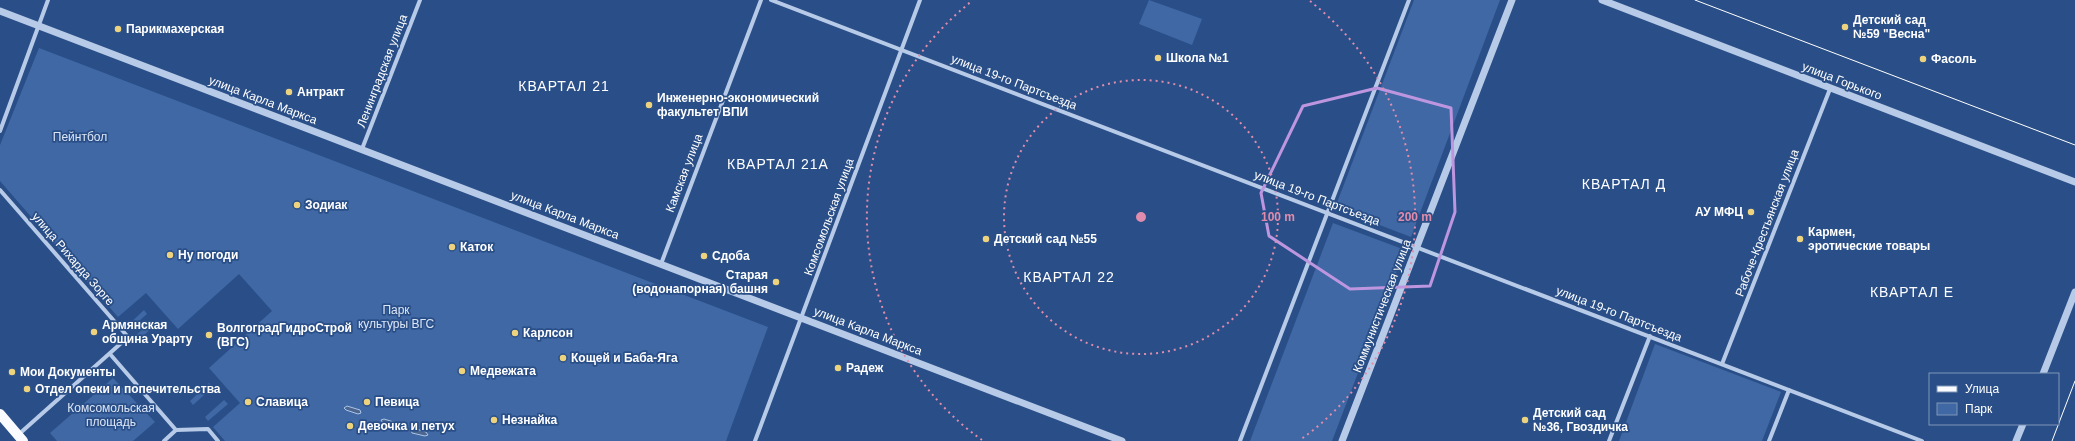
<svg xmlns="http://www.w3.org/2000/svg" width="2075" height="441" font-family="Helvetica,sans-serif">
<rect width="100%" height="100%" fill="#2a4f88"/>
<!-- green -->
<g fill="#3f68a4">
<polygon points="1149,0 1202,19 1192,45 1139,24"/>
<polygon points="1414,0 1500,0 1411,237 1335,208"/>
<polygon points="39,48 768,327 726,441 225,441 213,427 240,403 209,368 272,311 239,274 178,329 146,293 118,317 0,181 0,145"/>
<polygon points="1333,223 1405,250 1332,441 1250,441"/>
<polygon points="144,310 147,314 130,329 127,326"/>
<polygon points="152,321 156,324 139,340 135,336"/>
<polygon points="1655,344 1781,392 1762,441 1619,441"/>
<polygon points="113,378 155,422 133,441 57,441 50,433"/>
<polygon points="209,383 213,387 193,405 190,401"/>
<polygon points="224,400 228,404 208,421 205,417"/>
</g>
<!-- water -->
<g fill="#4c668f" stroke="#acc5e8">
<polygon points="347,406 360,410 361,413 358,414 346,410 344,408"/>
<polygon points="384,419 397,423 399,426 396,427 383,423 381,420"/>
<polygon points="413,428 426,432 428,435 425,436 412,433 411,430"/>
</g>
<g fill="none" stroke-linecap="round" stroke-linejoin="round">
<!-- minor -->
<g stroke="#b7cbe8" stroke-width="4">
<polyline points="771,0 1922,441"/>
<polyline points="0,131 48,0"/>
<polyline points="362,149 420,0"/>
<polyline points="0,190 128,337 18,435"/>
<polyline points="661,264 761,0"/>
<polyline points="110,354 176,430"/>
<polyline points="1722,364 1830,89"/>
<polyline points="176,430 208,429 218,441"/>
<polyline points="164,441 176,430"/>
<polyline points="755,441 920,0"/>
<polyline points="1240,441 1409,0"/>
<polyline points="1609,441 1650,336"/>
<polyline points="1769,441 1789,390"/>
</g>
<!-- tertiary -->
<g stroke="#b7cbe8" stroke-width="7">
<polyline points="1602,0 2075,182"/>
<polyline points="0,11 1122,441"/>
<polyline points="2043,374 2075,292"/>
<polyline points="1342,441 1512,0"/>
<polyline points="2016,441 2023,424"/>
</g>
<!-- primary -->
<polyline stroke="#f9fbfe" stroke-width="10" points="0,414 23,441"/>
<!-- tram -->
<g stroke="#fff" stroke-width="1">
<polyline points="1695,0 2075,145"/>
<polyline points="2052,441 2075,381"/>
</g>
</g>
<!-- marked area -->
<path fill="none" stroke="#bd96df" stroke-width="3" stroke-linejoin="round" d="M1377 88 1451 108 1455 212 1430 286 1350 289 1269 236 1261 193 1303 106Z"/>
<!-- distance rings -->
<g fill="none" stroke="#e08cad" stroke-width="2" stroke-dasharray="2 4">
<circle cx="1141" cy="217" r="137"/>
<path d="M982 440A274 274 0 0 1 972 1M1310 1A274 274 0 0 1 1300 440"/>
</g>
<!-- markers -->
<g fill="#eed37f" stroke="#2a4f88" stroke-width="1.5">
<circle cx="1845" cy="27" r="4"/>
<circle cx="118" cy="29" r="4"/>
<circle cx="1158" cy="58" r="4"/>
<circle cx="1923" cy="59" r="4"/>
<circle cx="289" cy="92" r="4"/>
<circle cx="649" cy="105" r="4"/>
<circle cx="297" cy="205" r="4"/>
<circle cx="1751" cy="212" r="4"/>
<circle cx="986" cy="239" r="4"/>
<circle cx="1800" cy="239" r="4"/>
<circle cx="452" cy="247" r="4"/>
<circle cx="170" cy="255" r="4"/>
<circle cx="704" cy="256" r="4"/>
<circle cx="776" cy="282" r="4"/>
<circle cx="94" cy="332" r="4"/>
<circle cx="515" cy="333" r="4"/>
<circle cx="209" cy="335" r="4"/>
<circle cx="563" cy="358" r="4"/>
<circle cx="838" cy="368" r="4"/>
<circle cx="462" cy="371" r="4"/>
<circle cx="12" cy="372" r="4"/>
<circle cx="27" cy="389" r="4"/>
<circle cx="248" cy="402" r="4"/>
<circle cx="367" cy="402" r="4"/>
<circle cx="494" cy="420" r="4"/>
<circle cx="1525" cy="420" r="4"/>
<circle cx="350" cy="426" r="4"/>
</g>
<g text-anchor="middle" stroke-width="3.5" stroke-linejoin="round" paint-order="stroke">
<!-- poi labels -->
<g font-size="12" font-weight="bold" fill="#fff" stroke="#2a4f88" text-anchor="start">
<text x="1853" y="24">Детский сад<tspan x="1853" dy="14">№59 "Весна"</tspan></text>
<text x="126" y="33">Парикмахерская</text>
<text x="1166" y="62">Школа №1</text>
<text x="1931" y="63">Фасоль</text>
<text x="297" y="96">Антракт</text>
<text x="657" y="102">Инженерно-экономический<tspan x="657" dy="14">факультет ВПИ</tspan></text>
<text x="305" y="209">Зодиак</text>
<text x="1743" y="216" text-anchor="end">АУ МФЦ</text>
<text x="1808" y="236">Кармен,<tspan x="1808" dy="14">эротические товары</tspan></text>
<text x="994" y="243">Детский сад №55</text>
<text x="460" y="251">Каток</text>
<text x="178" y="259">Ну погоди</text>
<text x="712" y="260">Сдоба</text>
<text x="768" y="279" text-anchor="end">Старая<tspan x="768" dy="14">(водонапорная) башня</tspan></text>
<text x="102" y="329">Армянская<tspan x="102" dy="14">община Урарту</tspan></text>
<text x="217" y="332">ВолгоградГидроСтрой<tspan x="217" dy="14">(ВГС)</tspan></text>
<text x="523" y="337">Карлсон</text>
<text x="571" y="362">Кощей и Баба-Яга</text>
<text x="846" y="372">Радеж</text>
<text x="470" y="375">Медвежата</text>
<text x="20" y="376">Мои Документы</text>
<text x="35" y="393">Отдел опеки и попечительства</text>
<text x="256" y="406">Славица</text>
<text x="375" y="406">Певица</text>
<text x="1533" y="417">Детский сад<tspan x="1533" dy="14">№36, Гвоздичка</tspan></text>
<text x="502" y="424">Незнайка</text>
<text x="358" y="430">Девочка и петух</text>
</g>
<!-- street labels -->
<g font-size="12" fill="#fff" stroke="#2a4f88">
<text transform="translate(382 71) rotate(-69)" y="4">Ленинградская улица</text>
<text transform="translate(1842 81) rotate(21)" y="4">улица Горького</text>
<text transform="translate(1014 82) rotate(21)" y="4">улица 19-го Партсъезда</text>
<text transform="translate(263 100) rotate(21)" y="4">улица Карла Маркса</text>
<text transform="translate(684 173) rotate(-69)" y="4">Камская улица</text>
<text transform="translate(1317 198) rotate(21)" y="4">улица 19-го Партсъезда</text>
<text transform="translate(565 215) rotate(21)" y="4">улица Карла Маркса</text>
<text transform="translate(829 217) rotate(-70)" y="4">Комсомольская улица</text>
<text transform="translate(1767 223) rotate(-69)" y="4">Рабоче-Крестьянская улица</text>
<text transform="translate(73 259) rotate(49)" y="4">улица Рихарда Зорге</text>
<text transform="translate(1382 306) rotate(-69)" y="4">Коммунистическая улица</text>
<text transform="translate(1619 314) rotate(21)" y="4">улица 19-го Партсъезда</text>
<text transform="translate(868 331) rotate(21)" y="4">улица Карла Маркса</text>
</g>
<!-- park labels -->
<g font-size="12" fill="#dbe6f7" stroke="#2a4f88">
<text x="80" y="141">Пейнтбол</text>
<text x="396" y="314">Парк<tspan x="396" dy="14">культуры ВГС</tspan></text>
<text x="111" y="412">Комсомольская<tspan x="111" dy="14">площадь</tspan></text>
</g>
<!-- quarter labels -->
<g font-size="14" letter-spacing="1" fill="#fff" stroke="#2a4f88">
<text x="564" y="91">КВАРТАЛ 21</text>
<text x="778" y="169">КВАРТАЛ 21А</text>
<text x="1624" y="189">КВАРТАЛ Д</text>
<text x="1069" y="282">КВАРТАЛ 22</text>
<text x="1912" y="297">КВАРТАЛ Е</text>
</g>
</g>
<circle cx="1141" cy="217" r="6" fill="#e08cad" stroke="#2a4f88" stroke-width="2"/>
<g font-size="12" text-anchor="middle" font-weight="bold" fill="#e08cad" stroke="#2a4f88" stroke-width="3.5" stroke-linejoin="round" paint-order="stroke">
<text x="1278" y="221">100 m</text>
<text x="1415" y="221">200 m</text>
</g>
<!-- legend -->
<rect x="1929" y="373" width="130" height="52" fill="#2a4f88" stroke="#7f95b8"/>
<rect x="1937" y="386" width="20" height="6" fill="#f9fbfe" stroke="#7f95b8"/>
<text x="1965" y="393" font-size="12" fill="#ffffff">Улица</text>
<rect x="1937" y="403" width="20" height="12" fill="#3f68a4" stroke="#7f95b8"/>
<text x="1965" y="413" font-size="12" fill="#ffffff">Парк</text>
</svg>
